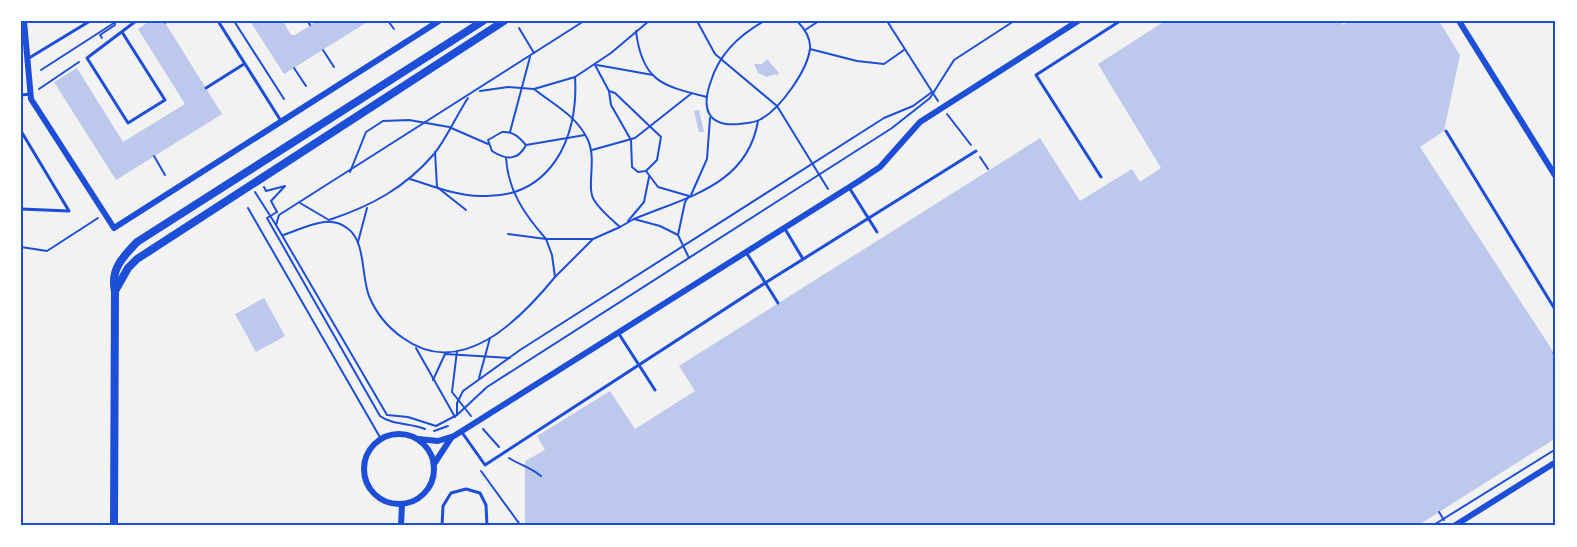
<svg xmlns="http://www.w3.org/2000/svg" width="1577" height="547" font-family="Roboto,sans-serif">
<rect width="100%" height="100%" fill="#f2f2f2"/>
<!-- building -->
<g fill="#bdc9ec">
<polygon points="150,21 164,21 222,114 116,180 54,82 77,68 123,142 185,104 138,29"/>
<polygon points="250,21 283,21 291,35 295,35 317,21 369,21 284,74"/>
<polygon points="1165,21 1340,21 1343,25 1349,21 1439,21 1460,55 1444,131 1420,147 1556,356 1556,438 1417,526 566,526 566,524 525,524 525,461 545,450 537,436 610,391 635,429 695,391 679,366 1040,138 1080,201 1132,169 1140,182 1161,168 1098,64"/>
<polygon points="767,59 779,73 777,76 775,74 767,77 758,73 754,64 762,64"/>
<polygon points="699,110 704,132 699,132 694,111"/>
<polygon points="264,298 285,336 256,352 235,314"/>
</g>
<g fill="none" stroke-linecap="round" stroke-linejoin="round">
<!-- path -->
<g stroke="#1d4ed8" stroke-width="2">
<polyline points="234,21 284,99"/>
<polyline points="308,21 310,25"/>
<polyline points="388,21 394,29"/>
<polyline points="584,21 279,215 276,225 387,415 408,417 436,426 457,415 487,387 892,128 930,98 954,60 1014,21"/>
<polyline points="697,21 715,54 777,106 828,189"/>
<path d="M764 21C741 34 719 54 711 81 701 108 707 127 739 124 747 123 755 123 761 119 780 109 807 71 810 49 811 38 804 28 797 21"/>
<polyline points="887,21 938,101"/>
<polyline points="519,28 534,53"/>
<polyline points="805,30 819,21"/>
<path d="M636 31C642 82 663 86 707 97"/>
<polyline points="102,38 100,35 115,25 115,22"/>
<polyline points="810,49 857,61 884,64 904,50"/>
<polyline points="323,50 334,67"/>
<polyline points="595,65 609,91"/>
<polyline points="597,65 653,75"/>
<polyline points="294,68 306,86"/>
<polyline points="41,70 117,21"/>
<polyline points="39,89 79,62"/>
<path d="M534 89C554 105 576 115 588 140 597 160 586 187 594 200 600 210 611 219 620 227L634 219 660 226 678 235"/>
<polyline points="480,91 508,87 534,89 575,77 611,53 649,21"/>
<polygon points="609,91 615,93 661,137 657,160 646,171 638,172 632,167 631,140 611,105"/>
<polyline points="947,114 971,145"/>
<path d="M502 132C513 131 519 137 526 145 518 161 506 160 492 151L488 140Z"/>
<polyline points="510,132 530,57"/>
<polyline points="526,145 585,135"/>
<polyline points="592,150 635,138 692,93"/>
<polyline points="435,152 437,187 466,210"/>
<polyline points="154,156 165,175"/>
<polyline points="980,157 988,169"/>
<path d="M506 158C508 191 525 215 546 239H593L620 227"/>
<polyline points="646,171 658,187 689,196"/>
<polyline points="350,172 366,132 383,121 409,120 449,127 488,144"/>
<path d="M410 179C432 186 457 196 481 196 550 199 579 139 575 77"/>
<polyline points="264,187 266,191 285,186 271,201 277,212"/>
<polyline points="255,192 276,225"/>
<polyline points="691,195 707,159 710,118"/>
<polyline points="689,196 685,202 678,235 689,258"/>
<path d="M300 203 329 220C371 206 405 188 434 154 447 138 456 116 468 98"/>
<polyline points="248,208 381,439"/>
<path d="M277 212 267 218 380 416C392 425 410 423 425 429"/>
<path d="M634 219C686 197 747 186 758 121"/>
<polyline points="628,221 644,202 649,177"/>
<path d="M283 235C303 229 328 213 347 228 366 241 361 275 369 296 376 313 387 327 403 338 461 380 519 321 555 277L552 255 546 239 508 234"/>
<polyline points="358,242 367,208"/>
<polyline points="21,247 47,251 98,218"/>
<polyline points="555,277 593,239"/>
<polyline points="416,348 455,417"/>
<polyline points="457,351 452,392 471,416"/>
<polyline points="479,378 490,338"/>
<polyline points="433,380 445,354 510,358"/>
<polyline points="457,415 457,403 463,391 520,350 884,118 913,106 932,92"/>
<polyline points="483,429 499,447"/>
<polyline points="434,431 448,426"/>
<path d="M509 458C520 465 530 467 541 476"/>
<polyline points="481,471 521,526"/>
<polyline points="1439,512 1444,520"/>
<polyline points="1432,526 1556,449"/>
</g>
<!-- service -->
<g stroke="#1d4ed8" stroke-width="3">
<polyline points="218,21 281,121"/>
<polyline points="165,22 168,21"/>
<polyline points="122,32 165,100 128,123 87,58 136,21"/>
<polyline points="29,58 90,21"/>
<polyline points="206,88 244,64"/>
<polyline points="21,95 31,94"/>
<polyline points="21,131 69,211 21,209"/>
<polyline points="1446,131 1556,311"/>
<polyline points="1101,177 1036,75 1120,21"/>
<polyline points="850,189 877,232"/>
<polyline points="785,229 803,259"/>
<polyline points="746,252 778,303"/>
<polyline points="619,334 655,390"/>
<polyline points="1554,353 1556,352"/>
<polyline points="461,431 485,465 765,283 976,151"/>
<polyline points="442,526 443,506 451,493 466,489 480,493 486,505 487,526"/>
</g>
<!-- minor -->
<g stroke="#1d4ed8" stroke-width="6">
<polyline points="24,21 31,99 114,228 439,21"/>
<polyline points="1459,21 1556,177"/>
<circle cx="399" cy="469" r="35"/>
<polyline points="418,439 438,441 454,436 859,181 880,167 920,122 1078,21"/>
<polyline points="434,464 451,438"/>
<polyline points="401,526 402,504"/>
<polyline points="1454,526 1556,462"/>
</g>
<!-- tertiary -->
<g stroke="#1d4ed8" stroke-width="8">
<polyline points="115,291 128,268 137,259 504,21"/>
<path d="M114 526 115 291C110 269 123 257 137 242L483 21"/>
</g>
</g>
<!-- border -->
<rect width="1577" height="547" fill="none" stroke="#ffffff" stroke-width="45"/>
<rect x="22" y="22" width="1532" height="502" fill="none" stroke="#1d4ed8" stroke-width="2"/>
</svg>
